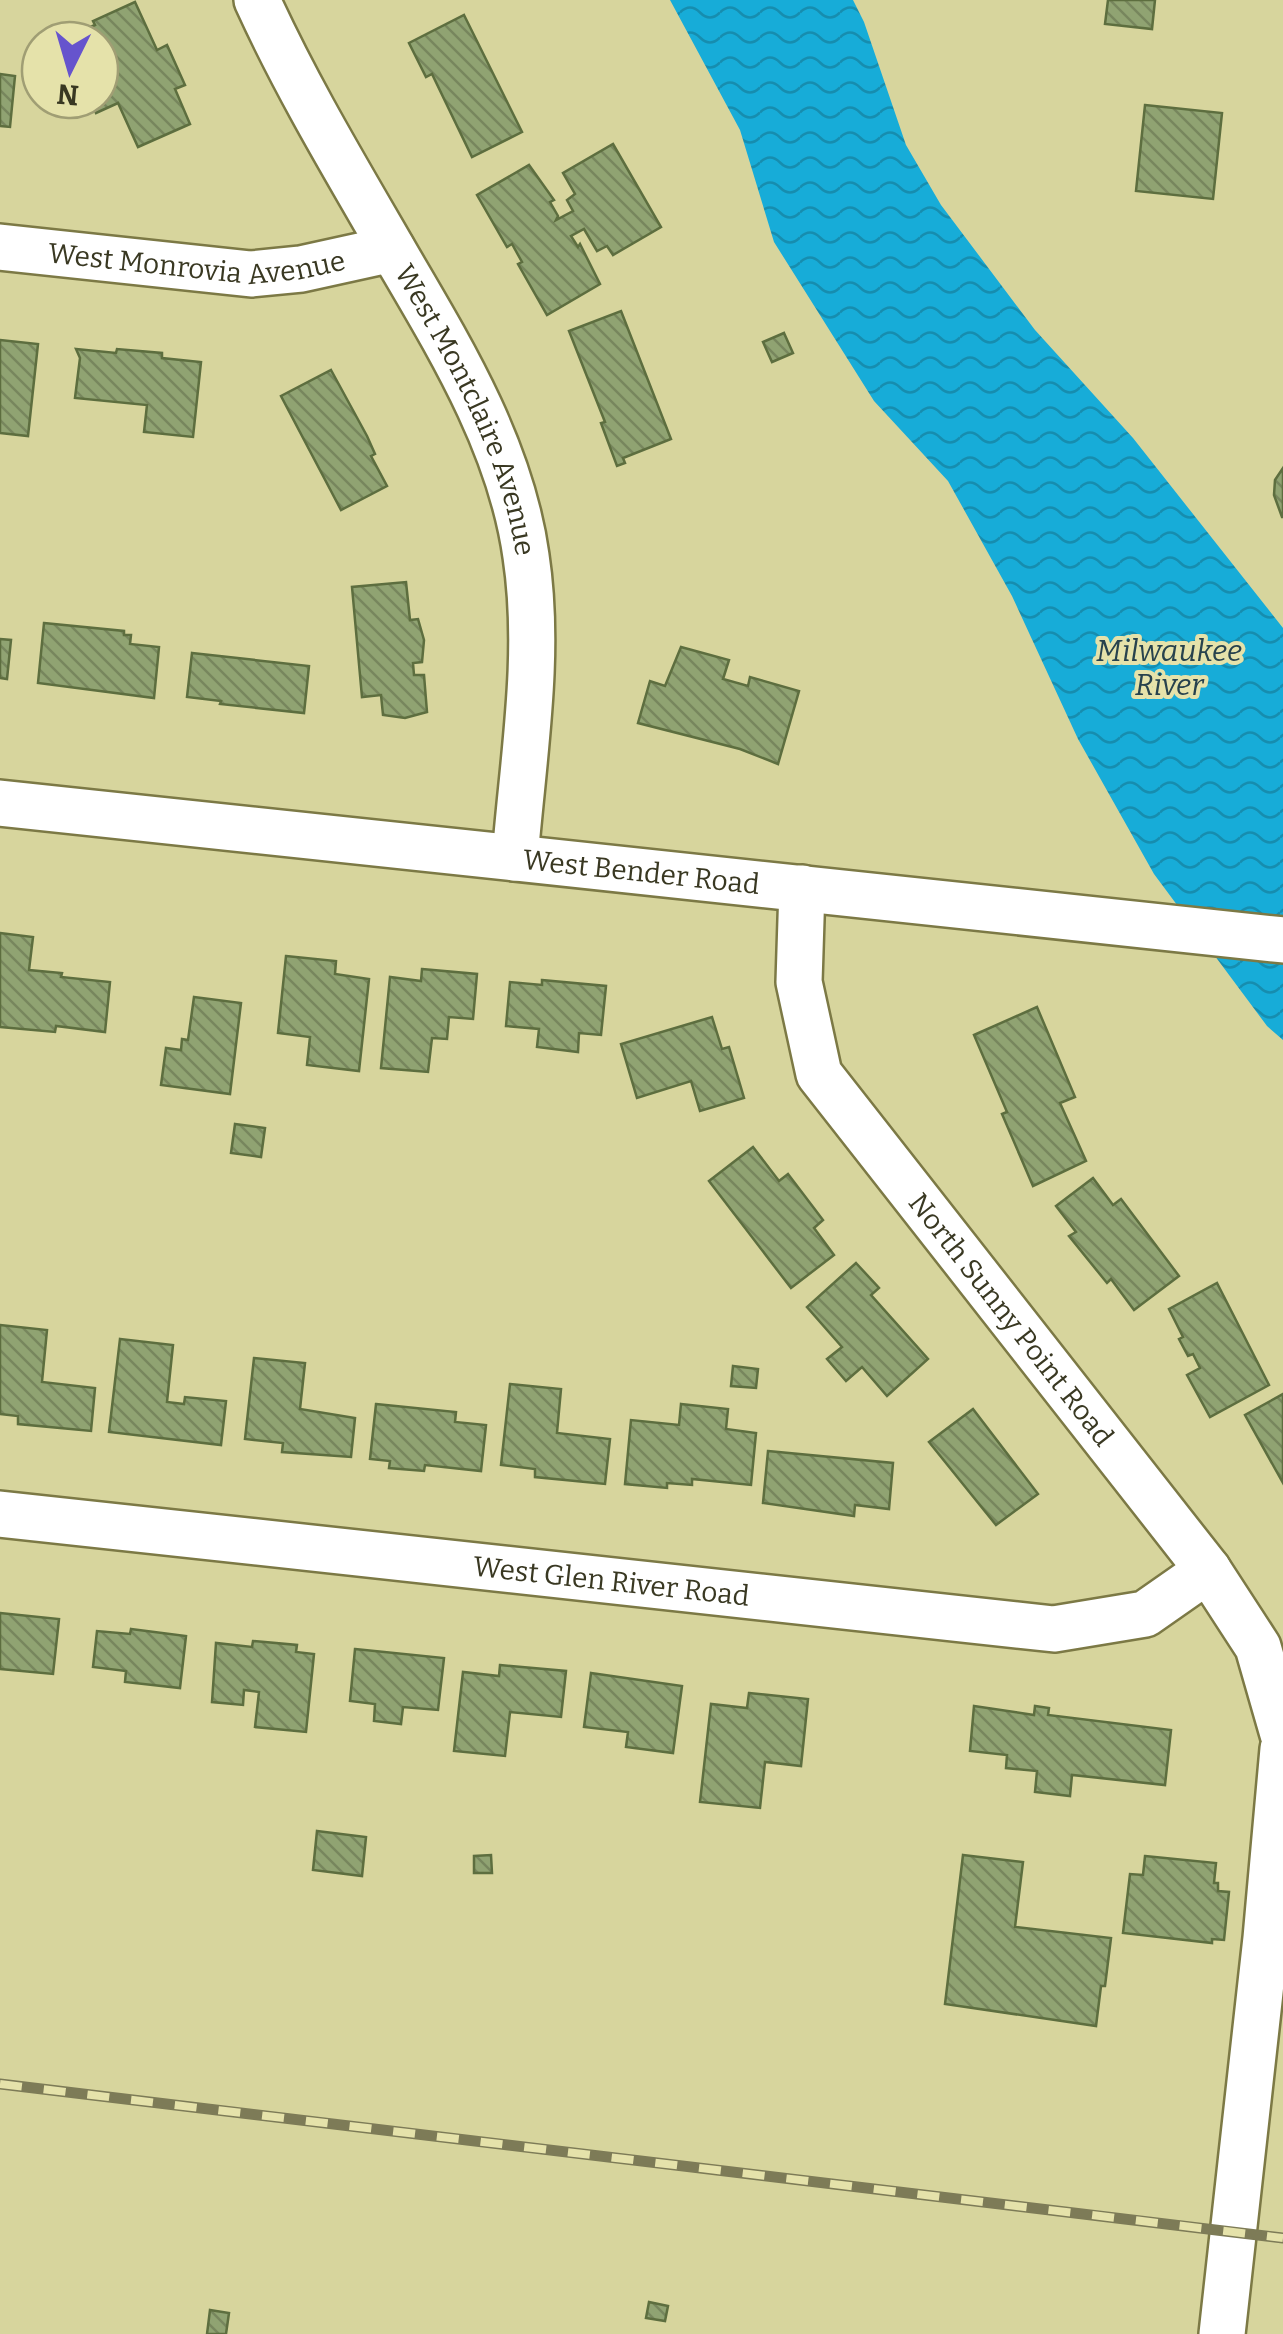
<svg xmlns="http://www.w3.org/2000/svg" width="1283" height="2334" font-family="Bitter,serif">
<defs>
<pattern id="water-waves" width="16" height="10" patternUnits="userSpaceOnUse" patternTransform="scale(2.5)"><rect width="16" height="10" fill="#17acd8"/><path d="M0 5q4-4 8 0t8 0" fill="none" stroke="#168daf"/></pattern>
<pattern id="building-back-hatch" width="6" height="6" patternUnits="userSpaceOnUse" patternTransform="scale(2.5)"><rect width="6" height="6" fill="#90a372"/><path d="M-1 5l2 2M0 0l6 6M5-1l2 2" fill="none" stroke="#77865d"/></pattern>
</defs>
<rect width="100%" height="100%" fill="#d7d59d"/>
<!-- water -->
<polygon fill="url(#water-waves)" points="670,0 853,0 864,22 906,145 941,205 1035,330 1133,438 1283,628 1283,1040 1267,1026 1154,874 1078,739 1012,596 948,481 874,401 774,242 740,130"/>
<!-- building -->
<g fill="url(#building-back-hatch)" stroke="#5d6e3f" stroke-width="2.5">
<polygon points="1108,0 1155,0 1152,29 1105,24"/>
<polygon points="135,2 157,50 167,45 185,85 175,89 190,124 138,147 118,103 96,113 90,100 100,100 100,40 88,40 83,30 95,25 93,21"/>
<polygon points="464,15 522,132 472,157 432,74 426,77 409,43"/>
<polygon points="0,74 15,76 10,127 0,126"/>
<polygon points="1145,105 1222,113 1213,199 1136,191"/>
<polygon points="613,144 661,227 613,255 607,246 597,251 584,229 571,236 578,247 580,244 600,284 547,315 518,264 522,262 512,244 507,247 477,195 529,165 554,200 550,202 558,216 556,220 573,211 567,200 575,194 563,173"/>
<polygon points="621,311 671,439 623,458 625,463 617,466 601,423 605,422 569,331"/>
<polygon points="784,333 793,353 772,362 763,342"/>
<polygon points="0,340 38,344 28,436 0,433"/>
<polygon points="76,349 116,353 117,349 162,353 162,358 201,362 193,437 144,432 147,405 75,398 80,358"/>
<polygon points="331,370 367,436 375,454 371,456 387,486 341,510 281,396"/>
<polygon points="1283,468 1283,517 1282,517 1274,495 1275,480"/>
<polygon points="406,582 410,620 418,619 424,640 422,662 413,663 414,675 424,675 427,712 405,718 383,715 381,695 362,697 352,587"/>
<polygon points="44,623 124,631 124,635 131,635 130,644 159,647 154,698 38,683"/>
<polygon points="0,639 11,640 7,679 0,678"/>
<polygon points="681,647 729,660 723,679 748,686 750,677 799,691 778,764 740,749 638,723 650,681 665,686"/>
<polygon points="192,653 309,666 304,713 220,704 221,701 187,697"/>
<polygon points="0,933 33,937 29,970 62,973 61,977 110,982 105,1032 56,1026 55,1032 0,1027"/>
<polygon points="286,956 336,961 335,974 369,979 359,1071 307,1065 310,1037 278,1033"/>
<polygon points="422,969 477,974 473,1019 449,1017 447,1039 432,1038 428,1072 381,1068 390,977 421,981"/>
<polygon points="542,980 606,986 601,1035 579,1033 578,1052 537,1047 539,1029 506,1026 510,982 542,985"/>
<polygon points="194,997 241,1003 230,1094 161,1085 166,1048 181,1050 182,1039 188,1040"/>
<polygon points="1037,1007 1075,1097 1060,1103 1086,1161 1033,1186 1002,1114 1007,1112 974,1035"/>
<polygon points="712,1017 722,1049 729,1047 744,1098 700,1111 691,1081 637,1098 621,1044"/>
<polygon points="235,1124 265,1128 261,1157 231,1153"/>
<polygon points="753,1147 779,1181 788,1174 823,1220 814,1228 834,1255 791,1288 709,1181"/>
<polygon points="1093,1178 1113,1205 1121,1199 1179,1276 1134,1310 1111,1279 1107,1283 1069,1236 1076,1232 1056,1206"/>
<polygon points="856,1263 879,1288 871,1295 928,1359 887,1396 862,1367 846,1381 827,1359 842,1347 807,1307"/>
<polygon points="1217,1283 1269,1385 1210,1417 1187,1375 1200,1368 1193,1354 1188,1356 1179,1339 1183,1337 1169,1309"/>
<polygon points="0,1325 47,1330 42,1382 95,1388 91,1431 18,1424 18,1416 0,1414"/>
<polygon points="120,1339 173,1345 167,1402 184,1404 185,1397 226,1401 221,1445 109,1432"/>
<polygon points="254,1358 305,1363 300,1409 355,1418 351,1457 282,1452 283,1443 245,1439"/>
<polygon points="733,1366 758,1369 756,1388 731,1386"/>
<polygon points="510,1384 561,1389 557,1433 610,1439 605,1484 535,1477 535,1469 501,1465"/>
<polygon points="1283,1394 1283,1483 1245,1415"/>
<polygon points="376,1404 456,1412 455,1422 486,1425 481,1471 425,1465 424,1471 389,1468 390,1461 370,1459"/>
<polygon points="681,1404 728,1409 726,1429 756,1433 751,1485 692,1479 692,1485 667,1483 667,1488 625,1484 631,1420 679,1425"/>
<polygon points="973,1409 1038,1494 996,1525 929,1442"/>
<polygon points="768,1451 893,1463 889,1509 855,1505 854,1516 763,1503"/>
<polygon points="0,1613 59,1619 53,1674 0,1669"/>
<polygon points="131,1629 186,1636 180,1688 125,1682 126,1671 93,1667 97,1631 130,1634"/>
<polygon points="253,1641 297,1645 296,1652 314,1654 306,1732 255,1727 259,1692 244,1690 243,1705 212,1702 216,1643 252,1647"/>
<polygon points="355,1649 444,1658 438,1710 403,1707 401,1724 374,1721 375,1704 350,1701"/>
<polygon points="500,1665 566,1671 561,1717 510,1712 505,1756 454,1751 463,1672 499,1676"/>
<polygon points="591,1673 682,1686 673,1753 626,1747 628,1732 584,1727"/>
<polygon points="749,1693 808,1699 801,1766 765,1762 760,1808 700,1802 711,1704 747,1708"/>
<polygon points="974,1706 1034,1715 1035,1706 1049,1708 1048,1715 1171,1730 1165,1785 1072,1775 1070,1796 1035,1792 1037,1771 1006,1768 1007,1755 970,1751"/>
<polygon points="317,1831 366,1837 362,1876 313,1870"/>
<polygon points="491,1855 492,1873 474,1873 474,1856"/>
<polygon points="963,1855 1023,1862 1015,1927 1111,1938 1105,1986 1101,1986 1096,2026 945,2004"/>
<polygon points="1145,1856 1216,1863 1214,1883 1218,1883 1218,1891 1229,1892 1224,1940 1212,1939 1212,1943 1123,1933 1130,1874 1143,1875"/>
<polygon points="649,2302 668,2306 665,2321 646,2318"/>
<polygon points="210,2310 229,2313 226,2334 207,2334"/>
</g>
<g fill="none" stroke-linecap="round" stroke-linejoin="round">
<!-- minor casing -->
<g stroke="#7c7945" stroke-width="50">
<g id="minor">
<path id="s1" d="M257 0C298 90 349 174 398 259 452 351 511 448 526 556 541 655 523 758 515 858"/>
<path id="s2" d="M0 247 251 274 301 269 392 249"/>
<path id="s3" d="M0 803 1283 940"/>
<path id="s4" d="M802 888 799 982 819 1074 1208 1570 1258 1647 1283 1734"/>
<path id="s5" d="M0 1514 1054 1629 1145 1614 1208 1570"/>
<polyline points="1222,2334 1266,1938 1283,1749"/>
</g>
</g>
<!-- minor -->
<use href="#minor" stroke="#fff" stroke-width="45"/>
<!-- rail casing -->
<g stroke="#7d7b57" stroke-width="11">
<polyline id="rail" points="0,2084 1283,2238"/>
</g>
<!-- rail -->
<use href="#rail" stroke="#e5e2aa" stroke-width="8" stroke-dasharray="22" stroke-linecap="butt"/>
</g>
<g text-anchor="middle" stroke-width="8" stroke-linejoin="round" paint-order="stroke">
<!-- street labels -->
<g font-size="28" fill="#393822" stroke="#e5e2aa">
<text dy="10" stroke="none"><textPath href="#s2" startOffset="198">West Monrovia Avenue</textPath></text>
<text dy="10" stroke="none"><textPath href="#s1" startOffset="462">West Montclaire Avenue</textPath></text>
<text dy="10" stroke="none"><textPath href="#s3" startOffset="645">West Bender Road</textPath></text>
<text dy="10" stroke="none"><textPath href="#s4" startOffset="500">North Sunny Point Road</textPath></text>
<text dy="10" stroke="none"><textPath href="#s5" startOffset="615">West Glen River Road</textPath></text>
</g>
<!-- water labels -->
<g font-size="30" font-style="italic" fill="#27424d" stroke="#e5e2aa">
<text x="1169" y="661">Milwaukee<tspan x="1169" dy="34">River</tspan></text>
</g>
</g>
<!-- north arrow -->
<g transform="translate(70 70) rotate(185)"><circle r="48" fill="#e5e2aa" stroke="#a09e74" stroke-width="2.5"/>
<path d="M0-8L18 38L0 25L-18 38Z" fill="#6654cd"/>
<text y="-15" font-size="28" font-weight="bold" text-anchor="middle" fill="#393822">N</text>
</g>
</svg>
